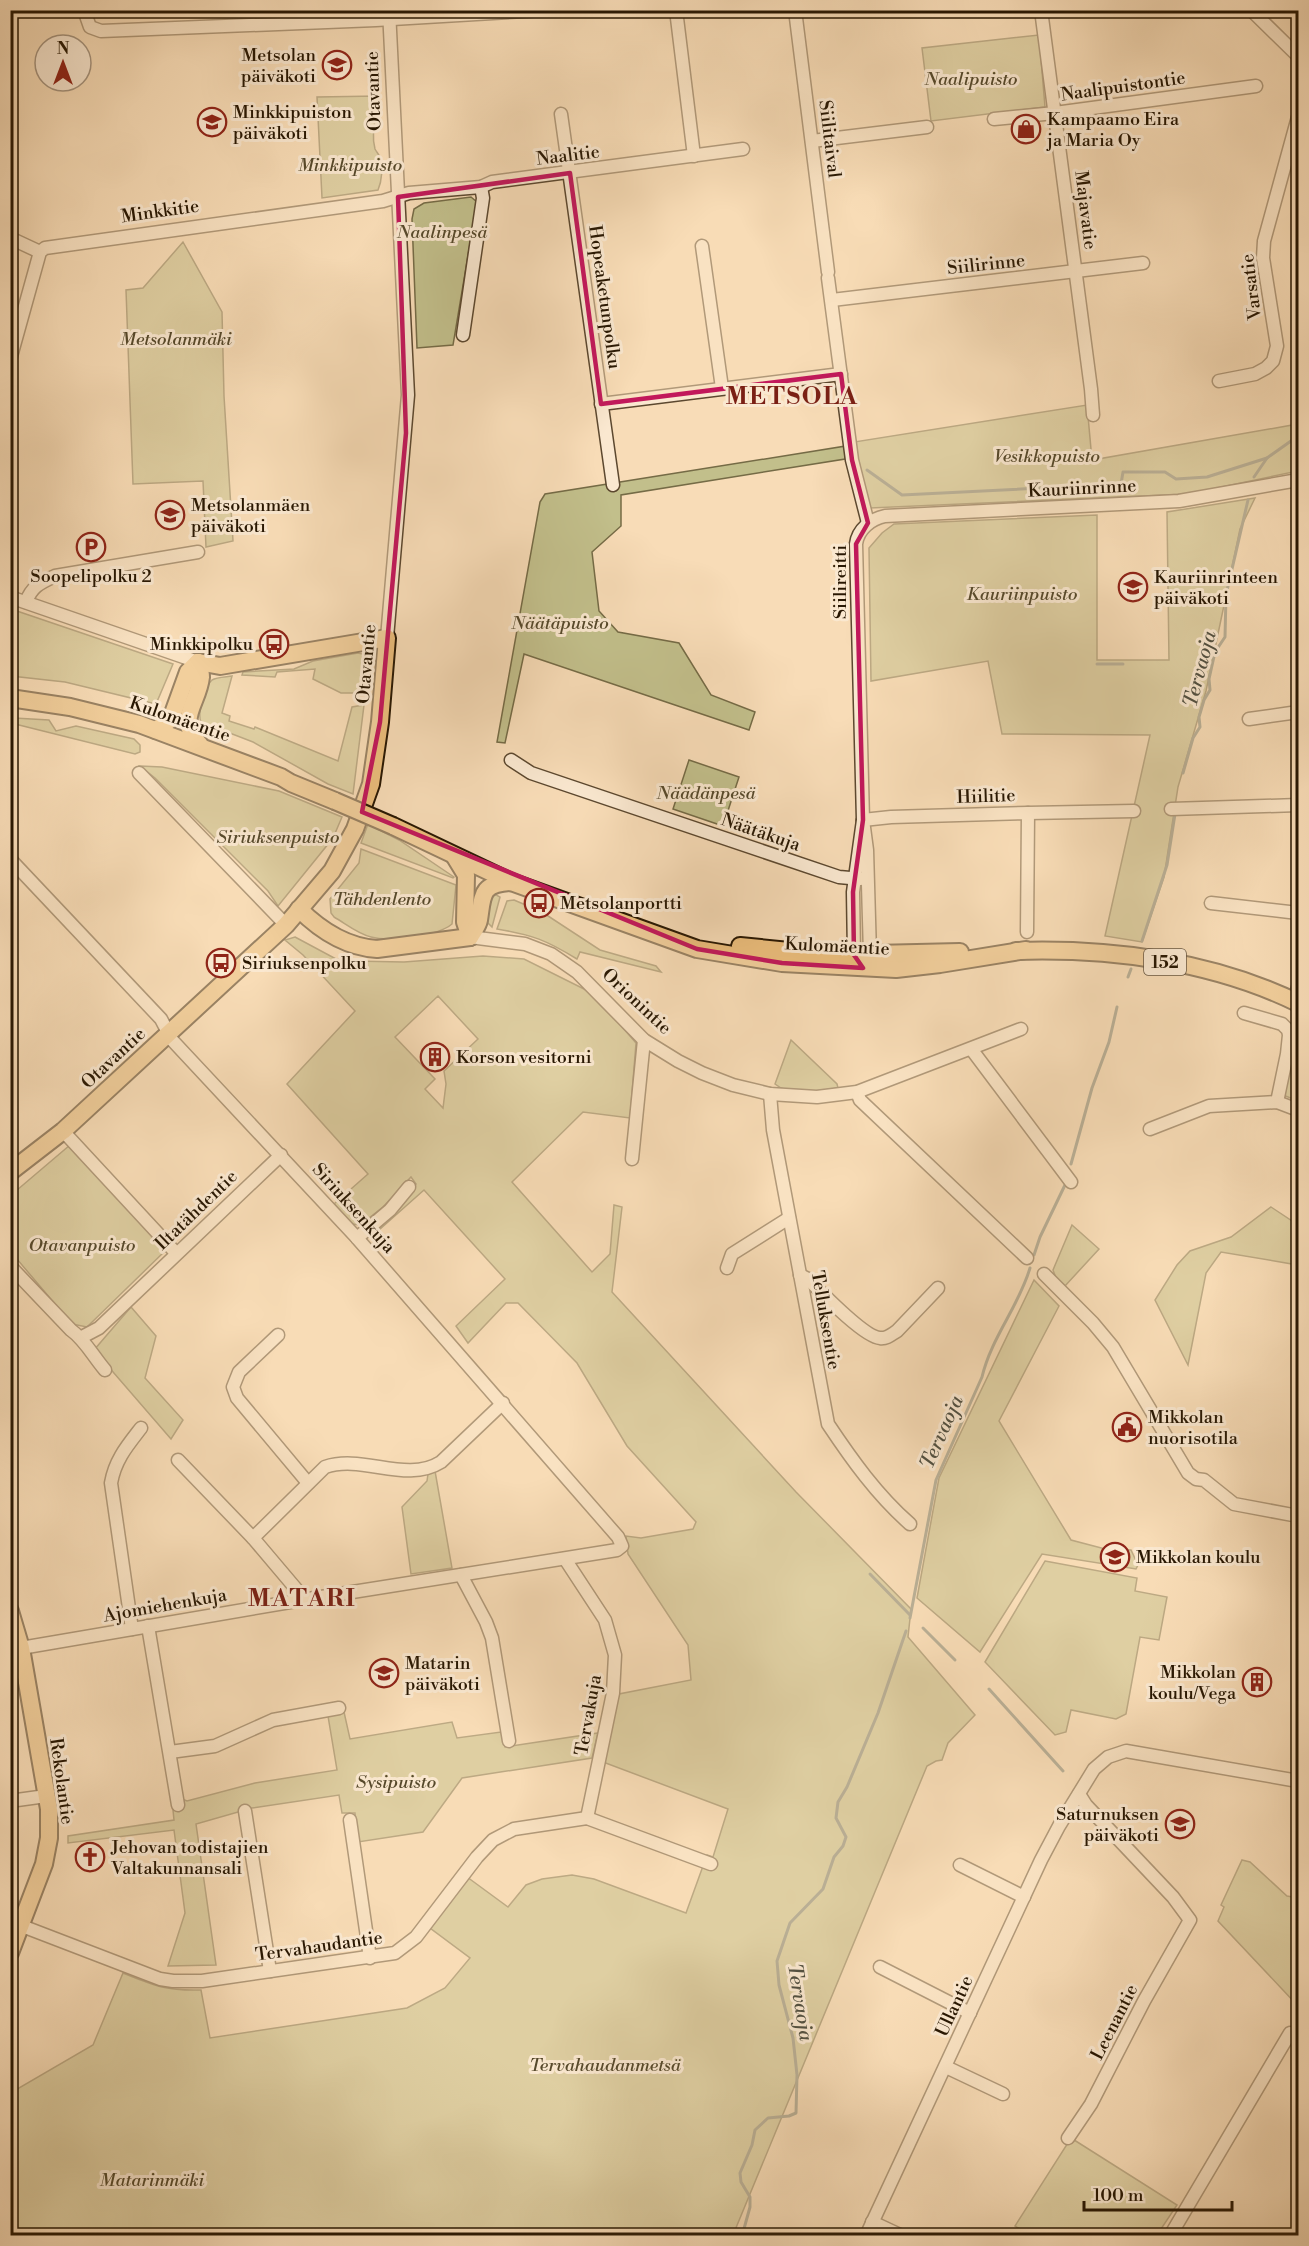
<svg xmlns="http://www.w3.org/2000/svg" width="1309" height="2246" font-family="'Libre Bodoni',serif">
<rect width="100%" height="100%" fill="#f8dcb7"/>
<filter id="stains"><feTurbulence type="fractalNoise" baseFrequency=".00333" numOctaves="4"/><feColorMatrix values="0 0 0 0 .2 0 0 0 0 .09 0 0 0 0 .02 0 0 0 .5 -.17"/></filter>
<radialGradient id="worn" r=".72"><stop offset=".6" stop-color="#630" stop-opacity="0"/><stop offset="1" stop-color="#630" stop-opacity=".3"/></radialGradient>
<!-- green -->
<g fill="#c2bf8b" stroke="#756b46" stroke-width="1.5" fill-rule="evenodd">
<polygon points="1039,35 1045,107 931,121 922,48"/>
<path d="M378 96C378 114 370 131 375 149 376 151 379 155 380 157 383 167 382 181 378 190L322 198 317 97Z"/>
<polygon points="471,197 477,202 453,345 417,348 412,219 414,209 424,203"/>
<polygon points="183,242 222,312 224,396 233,541 206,547 203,481 133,484 126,290 143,288"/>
<polygon points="1087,405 1092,460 1298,424 1298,471 1188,494 870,508 854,442"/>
<polygon points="846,446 845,459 621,495 621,526 592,552 599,611 618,632 679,643 711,695 755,712 749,730 524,654 505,743 497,742 540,502 545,494"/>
<polygon points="1255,498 1240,529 1206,691 1178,787 1164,877 1142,942 1105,936 1150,735 1002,734 988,661 871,681 869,548 882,533 894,524 1097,515 1097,660 1169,660 1167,512"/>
<polygon points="11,609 173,664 156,704 65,682 11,676"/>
<polygon points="358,653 367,655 364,693 341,693 313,679 315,669 277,672 275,677 242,675 243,672 294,669 313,661"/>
<path d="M232 676 222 713 230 716 229 721 254 729 255 727 338 761 352 707 364 705 353 794 328 784 253 742 201 722C197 714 205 686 212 680 217 677 226 677 232 676Z"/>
<polygon points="14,718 49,720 56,731 76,726 134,739 140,745 140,752 135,754 11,723"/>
<polygon points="689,760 739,777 723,826 673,809"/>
<polygon points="140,766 162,767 279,791 342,817 333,838 278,906 268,891 155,778"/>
<polygon points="368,824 399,840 454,877 453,878 361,843"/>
<path d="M361 849 456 885 452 924C438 936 390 942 371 937 358 934 346 924 334 917L331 913 330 899 359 863Z"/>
<polygon points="491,892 500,897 492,927 485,920"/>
<path d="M514 900 542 912 600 950 656 966 661 972 580 952 577 959C546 940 533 935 497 929L507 901Z"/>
<path d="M295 937 336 959 351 961 404 962 483 956 524 959 584 989 599 1000 636 1043 630 1118 583 1112 512 1182 592 1272 610 1254 614 1205 622 1207 612 1292 796 1492 911 1609 908 1637 975 1715 948 1743 942 1760 936 1761 927 1766 733 2235H11L10 2090 14 2091 93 2045 123 1973C155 1986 166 1991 201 1990L210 2038 407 2008 445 1988 470 1958 430 1928 467 1877 508 1907 526 1885 542 1879 572 1875 594 1879 686 1913 707 1855 713 1857 728 1809 603 1762 619 1694 691 1680 688 1645 628 1554 626 1536 641 1538 693 1529 696 1522 627 1446 577 1363 518 1303H506L468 1343 456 1326 505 1279 424 1190 370 1238 416 1184 411 1177 383 1207 360 1225 352 1224 334 1204 368 1174 287 1084 355 1011 303 955 285 940ZM438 996 478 1039 444 1071 446 1084 443 1108 425 1089 435 1079 395 1037Z"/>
<path d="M791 1040 837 1084 838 1088C822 1090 788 1096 775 1084Z"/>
<polygon points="1298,1051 1298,1101 1283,1095 1292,1057"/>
<polygon points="70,1145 166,1250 87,1327 72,1324 11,1252 10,1196"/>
<polygon points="1271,1207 1298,1225 1298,1265 1221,1252 1206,1273 1188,1365 1155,1300 1177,1265 1190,1251 1231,1237"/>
<polygon points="1072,1225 1099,1249 1065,1286 1056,1278 1053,1270"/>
<polygon points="1034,1280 1059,1306 999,1421 1071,1540 1109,1550 1131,1550 1138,1565 1136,1569 1042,1554 980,1652 917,1598 939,1478"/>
<polygon points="131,1307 156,1336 145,1378 183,1420 171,1439 94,1350"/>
<polygon points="435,1471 452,1568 411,1574 402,1507 427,1481 428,1474"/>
<polygon points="1045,1561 1137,1578 1135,1591 1167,1597 1159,1640 1140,1637 1126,1714 1116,1719 1071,1710 1066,1732 1055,1735 985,1662"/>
<polygon points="344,1712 350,1739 452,1722 457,1738 501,1732 505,1747 598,1733 592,1758 462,1778 423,1832 358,1842 355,1813 342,1813 339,1795 252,1808 196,1824 216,1965 168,1966 185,1913 174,1830 68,1843 68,1836 174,1820 173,1810 183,1809 182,1799 187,1801 255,1783 337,1770 328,1716"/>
<polygon points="1242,1860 1250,1862 1287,1896 1298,1898 1298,2006 1218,1921 1224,1907 1221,1905"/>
<polygon points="1071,2138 1177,2205 1157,2235 1029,2235 1015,2226"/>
</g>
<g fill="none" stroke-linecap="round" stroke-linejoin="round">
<!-- stream -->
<g stroke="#6f796e" stroke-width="3">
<polyline points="867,470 902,495 1121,484 1123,472 1165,472 1176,479 1207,477 1267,458"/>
<polyline points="1254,477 1267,458 1298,436"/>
<polyline points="1097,664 1123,664"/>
<polyline points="1183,773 1193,738 1200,727 1199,717 1204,700 1210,690 1209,679 1215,652 1225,637 1226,595 1248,500"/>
<polyline points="1142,941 1167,865 1175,814"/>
<polyline points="1128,977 1131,969"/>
<polyline points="1071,1164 1092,1088 1109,1042 1117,1007"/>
<polyline points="1034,1255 1040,1237 1065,1185"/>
<polyline points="870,1574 910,1615"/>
<path d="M910 1618 936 1480 982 1377C991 1338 1019 1306 1030 1268"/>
<polyline points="923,1628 955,1660"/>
<polyline points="989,1689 1063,1771"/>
<polyline points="742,2236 750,2207 750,2197 741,2182 740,2173 752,2145 755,2130 768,2118 789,2116 796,2113 797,2075 793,2038 779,1985 777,1961 790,1923 823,1889 834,1857 843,1846 846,1837 836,1818 838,1802 847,1787 878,1713 906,1631"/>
</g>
<!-- minor casing -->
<g stroke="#5c482f" stroke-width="15">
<g id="minor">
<polyline points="84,10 90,27 101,31 376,20 542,10"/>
<polyline points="676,10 694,156"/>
<polyline points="795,10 828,272"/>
<polyline points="1041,10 1091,389 1093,415"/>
<polyline points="1251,10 1298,56"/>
<polyline points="561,114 613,485"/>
<polyline points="994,119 1055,113 1256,86"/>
<polyline points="812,141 927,127"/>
<polyline points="10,238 40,252"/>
<polyline points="702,246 722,388"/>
<polyline points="828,278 852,460 868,523"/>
<polyline points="832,300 1143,263"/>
<polyline points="463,335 483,198 481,187"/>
<polyline points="10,360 40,252 45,248 383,201 409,193 481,187 492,182 743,149"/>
<polyline points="1219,381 1255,374 1266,368 1273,361 1277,346 1263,258 1264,241 1298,117"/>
<polyline points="601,404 841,374"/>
<polyline points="10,597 198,662"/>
<path d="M26 602C32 586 40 583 55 576L198 552"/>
<polyline points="387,638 408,395 389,10"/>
<polyline points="1249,719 1298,712"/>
<polyline points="511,760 531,773 839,877 861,879"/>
<polyline points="139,773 286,925"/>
<polyline points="1171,809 1298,805"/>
<polyline points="1028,813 1134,811"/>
<polyline points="863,820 867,850 870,954 868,959"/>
<polyline points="863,820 891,817 1028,813 1027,932"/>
<polyline points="10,859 161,1019 172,1040 357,1238 618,1537 622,1546 617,1550 302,1600 21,1648"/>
<polyline points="1211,903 1298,913"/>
<polyline points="470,937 525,944 551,954 577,972 644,1040 678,1061 702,1073 733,1085 770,1094 817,1097 857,1092 1021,1029"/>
<path d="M857 960 854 955 853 892 863 820 856 544C858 529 871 519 885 516L1179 501 1298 480"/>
<polyline points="1294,1001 1298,987"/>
<polyline points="1244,1013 1282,1024 1288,1030 1289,1035 1287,1054 1277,1102"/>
<polyline points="972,1050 1071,1182"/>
<polyline points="857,1092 860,1100 1027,1258"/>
<path d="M770 1094 773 1130 828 1424C852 1460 877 1495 910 1524"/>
<polyline points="1150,1129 1209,1106 1277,1102 1298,1110"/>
<polyline points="63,1131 176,1253"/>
<polyline points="632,1159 644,1040"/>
<polyline points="357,1238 390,1210 409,1187"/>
<path d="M10 1266 71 1330C85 1340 93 1356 105 1370"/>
<polyline points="727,1268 732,1254 789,1218"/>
<polyline points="1044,1274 1093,1323 1113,1347 1188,1473 1196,1479 1204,1480 1234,1504 1298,1516"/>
<path d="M800 1275 808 1279C821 1292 864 1337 880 1338 887 1339 892 1334 897 1331L938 1288"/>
<polyline points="278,1335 239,1372 233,1387 237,1398 308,1483"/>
<polyline points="82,1337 99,1328 281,1155"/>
<polyline points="178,1460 253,1538 297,1590 302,1600"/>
<path d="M253 1538 325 1467C363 1454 406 1484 441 1462L503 1403"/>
<polyline points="565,1559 605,1620 615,1655 613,1693 587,1818"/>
<polyline points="461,1575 486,1622 492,1638 509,1741"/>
<polyline points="148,1626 178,1805"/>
<path d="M132 1629 111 1483C115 1460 127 1446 141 1428"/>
<polyline points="170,1752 215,1746 273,1720 339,1708"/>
<polyline points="10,1801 46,1796"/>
<polyline points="245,1811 270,1971"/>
<polyline points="350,1820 370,1958"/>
<polyline points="960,1865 1024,1897"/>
<polyline points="22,1926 160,1979 173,1981 202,1981 395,1953 416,1937 477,1857 493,1840 514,1829 587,1818 711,1864"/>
<polyline points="880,1967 970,2013"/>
<polyline points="946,2067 1003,2094"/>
<polyline points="1068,2138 1091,2104 1144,2001 1190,1920 1173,1897 1086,1805 1079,1794"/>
<polyline points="872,2222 902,2236"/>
<polyline points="866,2236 1041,1860 1059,1826 1094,1769 1108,1757 1126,1751 1298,1781"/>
<polyline points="1170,2236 1290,2033"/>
</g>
</g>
<!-- major casing -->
<g stroke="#281702" stroke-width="20">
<g id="major">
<path d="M198 662C199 666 201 672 201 677 198 705 175 718 200 745"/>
<polyline points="10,698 70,707 139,724 281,777 291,783 335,801"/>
<polyline points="156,730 171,719 188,672 198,662"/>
<polyline points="393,826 511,882 697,949 782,963 896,969 940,964 1026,950"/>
<polyline points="455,857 466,875 465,922 470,937"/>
<path d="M299 909C321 931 346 947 377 949L470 937"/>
<path d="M470 937C473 932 478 926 479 920 483 895 480 884 511 882"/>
<polyline points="740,946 830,955 960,952"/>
<path d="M1016 951C1111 948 1212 961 1298 1003"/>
<polyline points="10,1172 63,1131 286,925 332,871 355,829 371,784 380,722 387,638 220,666 198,662"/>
<polyline points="10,1611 21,1648 49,1809 49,1838 44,1864 10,1953"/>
</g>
</g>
<!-- minor -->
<use href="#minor" stroke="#fae8d0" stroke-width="12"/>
<!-- major -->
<use href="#major" stroke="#ecbe7c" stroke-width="16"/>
<!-- major-bridge casing -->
<g stroke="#281702" stroke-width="20" stroke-linecap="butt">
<polyline id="major-bridge" points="335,801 393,826"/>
</g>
<!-- major-bridge -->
<use href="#major-bridge" stroke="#ecbe7c" stroke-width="16"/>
</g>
<!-- marked area -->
<path d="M0 0H1309V2246H0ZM570 173 601 404 841 374 852 460 868 523 856 544 863 820 853 892 854 955 863 968 782 963 697 949 362 812 380 722 406 433 398 197Z" fill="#f8dcb7" fill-opacity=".55" fill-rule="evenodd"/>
<path fill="none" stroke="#c2185b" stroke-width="4.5" stroke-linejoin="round" d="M570 173 601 404 841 374 852 460 868 523 856 544 863 820 853 892 854 955 863 968 782 963 697 949 362 812 380 722 406 433 398 197Z"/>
<!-- icons -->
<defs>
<g id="school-ring" transform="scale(1.5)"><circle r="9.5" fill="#fae8d0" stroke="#8f2418" stroke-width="1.5"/><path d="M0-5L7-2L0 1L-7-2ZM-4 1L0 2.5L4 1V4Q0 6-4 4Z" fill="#8f2418"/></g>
<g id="shop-ring" transform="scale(1.5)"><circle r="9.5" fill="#fae8d0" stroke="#8f2418" stroke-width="1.5"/><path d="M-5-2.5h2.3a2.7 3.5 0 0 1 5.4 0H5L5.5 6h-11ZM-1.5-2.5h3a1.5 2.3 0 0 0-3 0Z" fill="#8f2418"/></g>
<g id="parking-ring" transform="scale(1.5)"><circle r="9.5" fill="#fae8d0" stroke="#8f2418" stroke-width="1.5"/><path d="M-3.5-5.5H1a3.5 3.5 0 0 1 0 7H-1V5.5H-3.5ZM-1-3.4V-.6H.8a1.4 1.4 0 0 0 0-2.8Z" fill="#8f2418"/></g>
<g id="bus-ring" transform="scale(1.5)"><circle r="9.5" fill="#fae8d0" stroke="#8f2418" stroke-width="1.5"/><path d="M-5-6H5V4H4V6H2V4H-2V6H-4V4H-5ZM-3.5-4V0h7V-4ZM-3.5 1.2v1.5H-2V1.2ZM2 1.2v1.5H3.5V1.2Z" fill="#8f2418"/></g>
<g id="building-ring" transform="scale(1.5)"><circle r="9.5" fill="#fae8d0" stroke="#8f2418" stroke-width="1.5"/><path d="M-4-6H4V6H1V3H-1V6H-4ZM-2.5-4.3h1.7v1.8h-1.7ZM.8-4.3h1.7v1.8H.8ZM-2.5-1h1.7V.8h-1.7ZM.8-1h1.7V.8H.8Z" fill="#8f2418"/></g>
<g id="civic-ring" transform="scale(1.5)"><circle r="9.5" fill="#fae8d0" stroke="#8f2418" stroke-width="1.5"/><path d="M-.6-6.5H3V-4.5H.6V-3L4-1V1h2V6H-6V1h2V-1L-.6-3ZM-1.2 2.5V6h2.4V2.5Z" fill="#8f2418"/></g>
<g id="church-ring" transform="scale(1.5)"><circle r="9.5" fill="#fae8d0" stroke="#8f2418" stroke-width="1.5"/><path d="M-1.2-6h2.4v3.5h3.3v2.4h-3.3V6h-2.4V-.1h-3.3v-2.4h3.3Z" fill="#8f2418"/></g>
</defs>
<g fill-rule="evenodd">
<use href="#school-ring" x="337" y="65"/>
<use href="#school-ring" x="212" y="122"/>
<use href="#shop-ring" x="1026" y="129"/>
<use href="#school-ring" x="170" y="515"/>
<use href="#parking-ring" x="91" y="547"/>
<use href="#school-ring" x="1133" y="587"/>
<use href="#bus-ring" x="274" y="644"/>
<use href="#bus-ring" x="539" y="903"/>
<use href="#bus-ring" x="221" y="963"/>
<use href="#building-ring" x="435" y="1057"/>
<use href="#civic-ring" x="1127" y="1427"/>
<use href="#school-ring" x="1115" y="1557"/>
<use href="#school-ring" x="384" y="1673"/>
<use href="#building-ring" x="1257" y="1682"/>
<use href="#school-ring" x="1180" y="1824"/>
<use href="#church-ring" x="90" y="1857"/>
</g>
<g text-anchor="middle" stroke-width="6" stroke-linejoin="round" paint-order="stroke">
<!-- shield labels -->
<rect fill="#fae8d0" stroke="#675640" stroke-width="1.5" x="1144" y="949" width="42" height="26" rx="4.5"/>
<g font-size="16" font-weight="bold" fill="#281702">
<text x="1165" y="968">152</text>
</g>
<!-- poi labels -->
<g font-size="18" fill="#281702" stroke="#fae8d0" text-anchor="start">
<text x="316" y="61" text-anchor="end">Metsolan<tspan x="316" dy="21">päiväkoti</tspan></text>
<text x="233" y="118">Minkkipuiston<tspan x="233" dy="21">päiväkoti</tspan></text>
<text x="1047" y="125">Kampaamo Eira<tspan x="1047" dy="21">ja Maria Oy</tspan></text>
<text x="191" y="511">Metsolanmäen<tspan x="191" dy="21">päiväkoti</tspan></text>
<text x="91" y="582" text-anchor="middle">Soopelipolku 2</text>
<text x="1154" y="583">Kauriinrinteen<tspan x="1154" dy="21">päiväkoti</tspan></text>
<text x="253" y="650" text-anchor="end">Minkkipolku</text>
<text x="560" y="909">Metsolanportti</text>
<text x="242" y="969">Siriuksenpolku</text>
<text x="456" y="1063">Korson vesitorni</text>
<text x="1148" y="1423">Mikkolan<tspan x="1148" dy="21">nuorisotila</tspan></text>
<text x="1136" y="1563">Mikkolan koulu</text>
<text x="405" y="1669">Matarin<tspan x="405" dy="21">päiväkoti</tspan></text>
<text x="1236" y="1678" text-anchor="end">Mikkolan<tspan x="1236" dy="21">koulu/Vega</tspan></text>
<text x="1159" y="1820" text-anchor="end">Saturnuksen<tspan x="1159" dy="21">päiväkoti</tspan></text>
<text x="111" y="1853">Jehovan todistajien<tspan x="111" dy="21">Valtakunnansali</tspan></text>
</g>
<!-- park labels -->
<g font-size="18" font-style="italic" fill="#56492b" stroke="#fae8d0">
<text x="971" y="85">Naalipuisto</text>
<text x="350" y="171">Minkkipuisto</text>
<text x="442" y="238">Naalinpesä</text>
<text x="176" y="345">Metsolanmäki</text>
<text x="1047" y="462">Vesikkopuisto</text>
<text x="1022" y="600">Kauriinpuisto</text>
<text x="560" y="629">Näätäpuisto</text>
<text x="706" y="799">Näädänpesä</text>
<text x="278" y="843">Siriuksenpuisto</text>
<text x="382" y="905">Tähdenlento</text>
<text x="82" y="1251">Otavanpuisto</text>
<text x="396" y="1788">Sysipuisto</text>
<text x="605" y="2071">Tervahaudanmetsä</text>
<text x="152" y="2186">Matarinmäki</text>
</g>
<!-- street labels -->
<g font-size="18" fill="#281702" stroke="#fae8d0">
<text transform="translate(1123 86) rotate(-8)" y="6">Naalipuistontie</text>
<text transform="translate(373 91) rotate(-92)" y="6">Otavantie</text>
<text transform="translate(830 139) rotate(83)" y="6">Siilitaival</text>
<text transform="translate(568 155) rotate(-7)" y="6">Naalitie</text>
<text transform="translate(1086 210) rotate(83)" y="6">Majavatie</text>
<text transform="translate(160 211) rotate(-8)" y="6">Minkkitie</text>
<text transform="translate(986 264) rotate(-6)" y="6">Siilirinne</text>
<text transform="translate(1251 287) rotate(-97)" y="6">Varsatie</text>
<text transform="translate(605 297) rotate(82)" y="6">Hopeaketunpolku</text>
<text transform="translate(1082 488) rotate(-3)" y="6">Kauriinrinne</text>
<text transform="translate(840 582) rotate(-90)" y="6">Siilireitti</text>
<text transform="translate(366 664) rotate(-85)" y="6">Otavantie</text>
<text transform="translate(180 719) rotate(19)" y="6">Kulomäentie</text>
<text transform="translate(986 796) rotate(-2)" y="6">Hiilitie</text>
<text transform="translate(761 832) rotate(19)" y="6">Näätäkuja</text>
<text transform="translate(837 946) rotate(3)" y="6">Kulomäentie</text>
<text transform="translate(637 1001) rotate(43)" y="6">Orionintie</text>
<text transform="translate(113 1058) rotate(-43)" y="6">Otavantie</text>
<text transform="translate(354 1208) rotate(48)" y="6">Siriuksenkuja</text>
<text transform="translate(196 1210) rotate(-44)" y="6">Iltatähdentie</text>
<text transform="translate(826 1320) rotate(80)" y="6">Telluksentie</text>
<text transform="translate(165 1605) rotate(-10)" y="6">Ajomiehenkuja</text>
<text transform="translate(588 1715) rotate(-80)" y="6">Tervakuja</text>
<text transform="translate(62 1781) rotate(82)" y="6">Rekolantie</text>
<text transform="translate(319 1946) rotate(-8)" y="6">Tervahaudantie</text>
<text transform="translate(954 2006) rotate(-65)" y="6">Ullantie</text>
<text transform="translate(1114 2022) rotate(-63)" y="6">Leenantie</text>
</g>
<!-- water labels -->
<g font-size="20" font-style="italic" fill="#525041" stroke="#fae8d0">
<text transform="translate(1199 669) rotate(-75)" y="7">Tervaoja</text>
<text transform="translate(941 1432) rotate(-66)" y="7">Tervaoja</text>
<text transform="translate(801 2002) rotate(81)" y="7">Tervaoja</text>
</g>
<!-- district labels -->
<g font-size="24" font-weight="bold" letter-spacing="1.5" fill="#7a1f14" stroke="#fae8d0">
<text x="792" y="404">METSOLA</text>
<text x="302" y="1606">MATARI</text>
</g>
</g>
<!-- margin -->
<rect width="1309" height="2246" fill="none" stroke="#f8dcb7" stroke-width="36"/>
<rect x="12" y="12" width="1285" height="2222" fill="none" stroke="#281702" stroke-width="3"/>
<rect x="18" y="18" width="1273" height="2210" fill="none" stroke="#281702" stroke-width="1.5"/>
<!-- north arrow -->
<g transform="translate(63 63)"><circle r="28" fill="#fae8d0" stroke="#a6947e" stroke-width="1.5"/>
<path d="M0-4.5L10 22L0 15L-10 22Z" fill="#8f2418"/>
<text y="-9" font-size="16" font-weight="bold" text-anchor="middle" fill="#281702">N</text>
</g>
<!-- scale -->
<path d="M1084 2201v9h148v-9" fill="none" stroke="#281702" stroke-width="3"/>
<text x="1093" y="2201" font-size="18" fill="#281702" stroke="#fae8d0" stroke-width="4.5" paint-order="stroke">100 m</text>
<rect width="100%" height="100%" filter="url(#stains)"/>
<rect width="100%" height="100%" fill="url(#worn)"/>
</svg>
